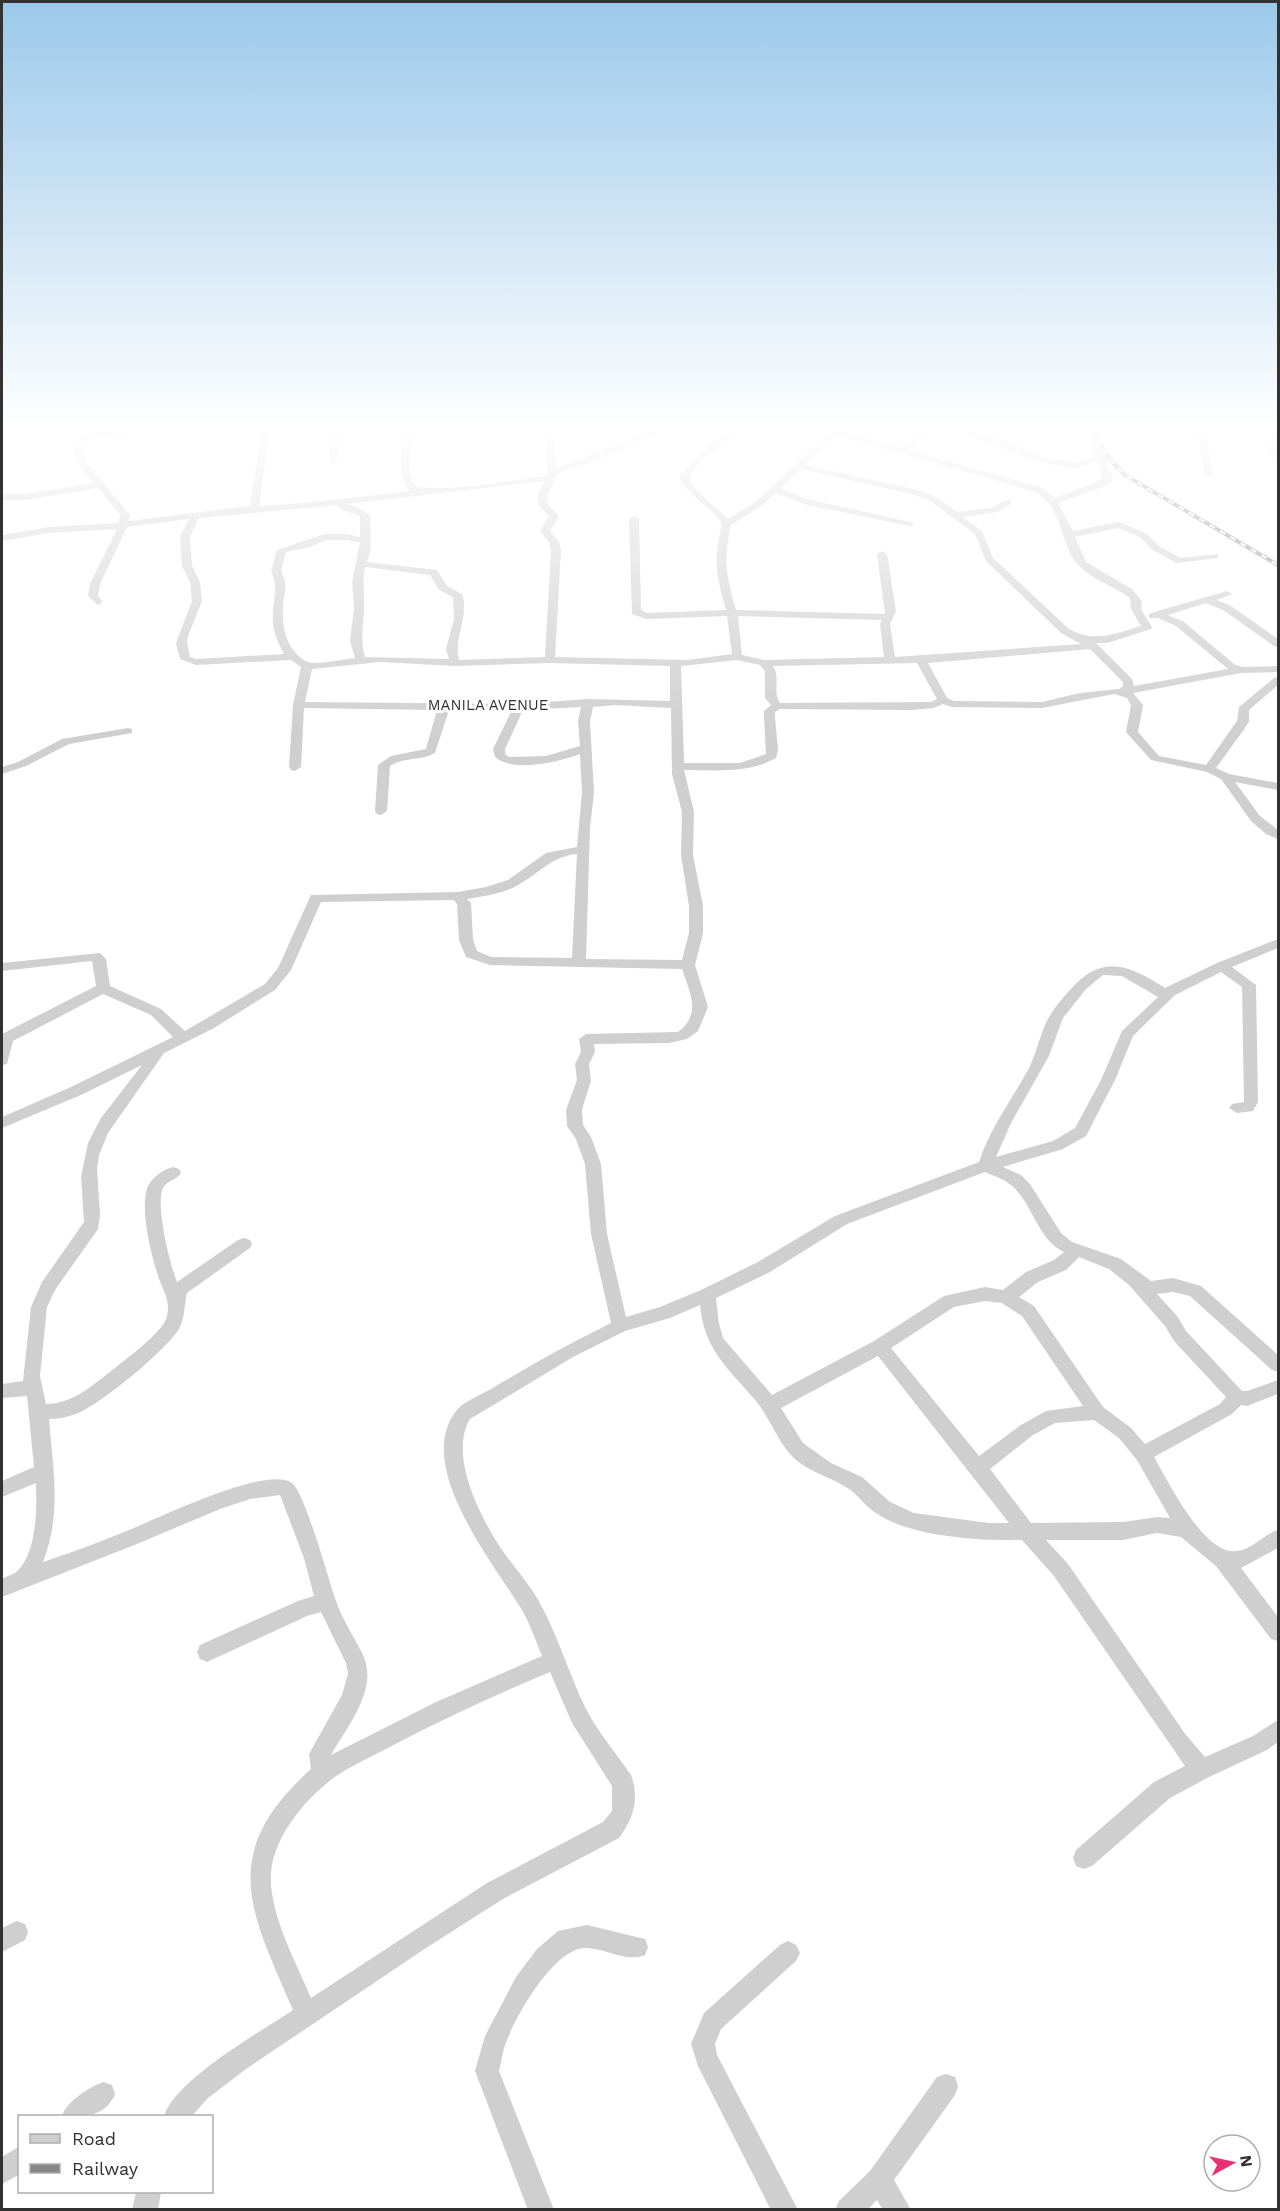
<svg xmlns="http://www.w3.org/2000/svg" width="1280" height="2211" font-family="'Work Sans',sans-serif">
<rect width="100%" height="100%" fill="#fff"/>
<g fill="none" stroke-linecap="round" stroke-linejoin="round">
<!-- minor -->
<g fill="#cfcfcf" fill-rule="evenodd">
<path d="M137 427H167L163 430 94 438 81 446 87 463 130 515 129 521 250 506 262 427H270L259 506 315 502 411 491C395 479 402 444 403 427H411C411 440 407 473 413 483 422 497 527 478 547 476L548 472 545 440 535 427H543L553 440 557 468 660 427H671L617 452 557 474 547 497 549 506 559 516 550 531 559 542 561 550 555 657 688 660 732 654 727 616 646 619 632 614 629 519 634 516 639 519 641 610 647 613 726 610C716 574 713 561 722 524 710 505 689 498 679 477 693 459 724 426 748 427L703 458 689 477 696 490 728 519 758 500 830 432 816 427H828L902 448 927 427H936L910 450 1042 488 1055 498 1103 479 1097 461C1090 464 1082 467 1075 468 1052 468 973 441 956 427H967L1052 459 1076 462 1095 456 1086 427H1094L1113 480 1106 486 1058 503 1073 531 1119 522 1146 533 1159 546 1181 558 1218 554V558L1176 563 1153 550 1140 537 1118 528 1075 537 1086 562 1132 589 1142 601 1141 609 1152 627 1151 629 1107 643H1096L1132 679 1134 686 1228 669 1176 626 1158 618H1149V614L1154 612 1227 591 1232 594 1217 600 1231 606 1278 639V647L1274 646 1223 610 1206 603 1168 615 1184 622 1234 664 1242 667 1278 666V672L1241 673 1133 693 1143 705 1138 732 1159 756 1206 765 1237 721 1239 707 1274 678 1278 677V685L1249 710V721L1245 728 1216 768 1229 774 1278 783V790L1235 782 1260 816 1278 830V839L1266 834 1251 821 1221 779 1207 772 1151 760 1126 732 1131 705 1127 698 1114 694 1042 708 952 707 943 704 933 708 912 710 780 709 775 712V717L778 750 776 758C748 774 715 770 684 770L694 812 693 855 703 906V933L695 965 708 1007 698 1031 687 1039 669 1043 594 1044 595 1052 589 1064 591 1080 582 1110 583 1125 591 1137 601 1164 607 1234 626 1317 660 1307 701 1290 758 1262 835 1216 979 1162C990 1128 1012 1100 1029 1068 1036 1054 1039 1039 1045 1025 1050 1013 1060 1001 1069 991 1101 953 1128 964 1165 988L1217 963 1278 939V948L1232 967 1256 985 1258 1102 1253 1111 1237 1113 1229 1108 1232 1104 1244 1102 1242 987 1221 972 1175 995 1133 1036 1115 1080 1086 1136 1063 1149 1003 1167 1021 1175 1030 1184 1061 1233 1072 1242 1121 1259 1151 1281 1173 1278 1201 1286 1278 1355V1372L1272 1370 1190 1296 1173 1292 1157 1294 1177 1316 1186 1331 1242 1391H1247L1278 1380V1394L1247 1406 1241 1405 1232 1414 1154 1457C1168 1481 1205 1557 1237 1551 1253 1549 1264 1534 1278 1530V1548L1241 1568 1278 1617V1641L1271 1639 1216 1566 1181 1537 1157 1533 1123 1540H1046L1068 1564 1186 1735 1205 1757 1253 1736 1278 1720V1742L1267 1750 1209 1777 1170 1798 1092 1866 1084 1869 1076 1866 1073 1858 1076 1850 1154 1782 1185 1766 1054 1576 1022 1540C981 1541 910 1537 876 1513 866 1507 859 1496 849 1489 830 1476 806 1472 790 1454 777 1439 769 1417 756 1401 728 1368 704 1350 700 1305L670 1318 625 1331 573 1357 470 1419C448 1456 481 1518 502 1550 513 1566 527 1581 537 1598 557 1632 568 1672 585 1707 597 1731 616 1753 631 1775 640 1799 633 1819 619 1838L503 1899 426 1948 246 2069 208 2098 192 2116H164C176 2079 259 2033 293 2010 250 1910 217 1854 311 1769L309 1754 342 1695 348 1674 346 1663 321 1612 307 1616 207 1662 200 1659 197 1652 200 1645 298 1601 314 1596 304 1558 280 1495 250 1499 220 1509 137 1544 2 1597V1579C5 1577 11 1575 15 1573 37 1556 37 1508 36 1483L2 1497V1481L34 1467 27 1396 2 1398V1384L23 1381 31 1307 42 1282 84 1222 81 1177 88 1143 101 1118 142 1065 81 1095 2 1128V1117L71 1087 173 1037 151 1015 103 994 13 1041 7 1064 2 1065V1034L96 986 92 961 2 971V963L100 953 106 959 110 986 161 1009 185 1031 265 984 278 968 311 895 458 892 486 887 508 880 546 853 577 847 582 793 580 754C559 762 513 773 495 757L493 749 512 710H449L435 753C421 761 403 757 390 766L387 811 381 815 377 814 375 811 378 765 391 756 426 749 437 710 304 708 301 767 295 771 291 770 289 767 293 705 301 667 291 660 196 665 180 659 176 643 192 601 190 582 182 566 180 536 189 519 127 527 100 584 98 596 103 602 98 605 88 596 90 584 117 529 49 533 2 541V535L49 527 119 523 120 515 98 488 26 500H2V494H26L94 483C84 472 71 458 73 443L92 433ZM837 435 1036 492C1065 512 1058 539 1076 562 1089 579 1113 585 1130 598L1131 609 1141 626C1114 634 1095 643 1069 629L993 558 982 531 963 517 997 512 1011 504V500H1005L992 508 957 512 936 497 918 490 805 465ZM801 469 912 494 930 501 975 534 986 561 1061 633 1081 644 895 657 890 624 896 611 887 554 882 551 877 554 885 614 736 610C726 575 723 561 731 525L764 504 776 493 803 504 910 526 915 523 806 499 781 488ZM544 481 537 497 540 507 549 516 540 531 549 542 551 550 545 657 459 660C453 638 470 616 462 594L447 586 437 570 367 562 371 548 370 515 357 507 346 504ZM337 505 340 509 360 516V537L347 534H324L277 550 271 571C280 590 271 602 273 623 274 635 279 644 284 654L196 659 190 657 187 643 188 636 202 601 200 582 192 566 190 537 199 518ZM326 540H347L360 543 352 582 354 608 350 641 355 658C345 659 316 665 308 662 288 653 281 628 283 607 284 591 289 586 281 571L286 552 310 547ZM365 567 430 575 439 590 453 597 454 619 446 649 449 659 365 657C360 640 363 628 364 610 365 595 362 582 365 567ZM738 616 882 620 880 624 884 657 764 660 742 655ZM1090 649 1123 682V686L1119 689 1080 693 1042 702 954 701 947 698 928 663ZM737 660 760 665 765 671V698L771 705 764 711V717L766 754 740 763H684L681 666ZM380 662 455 666 551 663 670 666V701L588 699 519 704 305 702 312 669ZM917 663 937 699 931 702 780 703C772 692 781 678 773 666ZM615 705 671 708 672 774 682 812 681 855 689 906V933L682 960 586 959 590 827 594 793 590 721 593 707ZM581 707 578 721 580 746 546 756 509 757 505 754V749L523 710ZM577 854 572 958 491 957 477 951 473 940 471 903 467 899C484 896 503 894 518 885 539 874 551 856 577 854ZM454 900 457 904 459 940 466 957 490 965 682 969C690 993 702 1014 678 1032L586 1034 579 1039 581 1052 575 1064 577 1080 566 1110 567 1126 576 1139 585 1164 591 1234 611 1323C570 1343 531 1365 491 1389 481 1395 464 1401 457 1410 412 1464 494 1564 522 1610 530 1624 536 1641 542 1656L436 1702 331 1755C347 1727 379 1689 363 1655 354 1636 341 1618 335 1598 328 1578 305 1493 292 1483 267 1464 153 1521 124 1532 98 1543 70 1553 43 1562 62 1513 53 1470 49 1419 58 1419 67 1417 76 1414 101 1404 164 1352 179 1329 185 1318 184 1305 187 1293L250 1248 252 1244 250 1240 244 1238 238 1240 177 1282C170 1265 155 1204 163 1188 166 1181 177 1180 181 1173L179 1169 173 1167C163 1170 153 1176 148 1186 139 1207 151 1254 158 1276 163 1291 172 1302 166 1319 160 1335 124 1360 110 1372 90 1387 72 1404 46 1404L40 1376 47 1307 55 1290 98 1229 100 1215 97 1169 99 1155 108 1133 164 1053 214 1028 275 990 291 970 321 902ZM1103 975 1122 976 1158 997 1122 1031 1101 1080 1075 1128 1053 1141 996 1157 1011 1123 1049 1056 1063 1018 1086 989ZM985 1172C994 1176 1004 1179 1011 1185 1033 1203 1037 1239 1064 1252L1054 1260 1026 1272 1003 1290 985 1287 944 1296 874 1341 772 1395 723 1338 719 1324 716 1298 770 1272 847 1224ZM1079 1257 1109 1269 1129 1285 1165 1326 1174 1341 1226 1397 1220 1404 1145 1444 1131 1428 1103 1407 1034 1306 1019 1297 1038 1282 1066 1270ZM985 1301 1002 1303 1022 1316 1083 1406 1046 1411 1021 1425 979 1456 891 1348 954 1307ZM878 1356 1009 1523H989L914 1513 890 1502 862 1477 831 1463 803 1443 781 1408ZM1094 1420 1119 1438 1137 1460 1170 1518 1157 1517 1123 1522 1031 1523 990 1469 1033 1435 1055 1423ZM550 1672 572 1723 612 1786V1811L603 1822 487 1883 311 1998C296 1962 268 1912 271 1872 275 1835 304 1801 332 1779 348 1767 367 1759 384 1750 438 1721 493 1696 550 1672Z"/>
<polygon points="330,427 338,427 337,461 333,464 329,461"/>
<polygon points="1196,427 1204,427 1213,476 1205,474"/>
<polygon points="1233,427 1278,430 1277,451 1278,460 1268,452 1273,434 1237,430"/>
<polygon points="128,728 132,729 132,733 69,744 26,766 2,774 2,767 18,762 62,739"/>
<polygon points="17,1921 25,1924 28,1932 25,1940 2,1952 2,1928"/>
<path d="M587 1925 645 1939 648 1947 645 1955C626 1963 606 1948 586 1948 554 1947 513 2020 504 2048 502 2055 501 2064 499 2071L554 2210H528L475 2071 485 2036 516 1977 537 1949 558 1931Z"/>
<polygon points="788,1941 796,1945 800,1953 796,1961 721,2029 715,2044 717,2055 798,2210 771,2210 698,2066 691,2044 704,2013 780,1945"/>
<polygon points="946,2074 955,2077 958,2086 955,2095 894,2180 911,2210 883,2210 877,2200 867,2210 835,2210 839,2201 870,2171 937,2077"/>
<path d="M103 2082 112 2085 115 2094C105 2118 84 2116 62 2116 67 2101 88 2088 103 2082Z"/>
<polygon points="20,2146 20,2174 2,2184 2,2157"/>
<polygon points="136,2192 161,2192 158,2210 132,2210"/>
</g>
<!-- rail casing -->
<g stroke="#878787" stroke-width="4">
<polyline id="rail" points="1095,427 1105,454 1125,475 1278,565"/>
</g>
<!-- rail -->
<use href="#rail" stroke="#fff" stroke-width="2" stroke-dasharray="6" stroke-linecap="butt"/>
</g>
<!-- sky -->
<linearGradient id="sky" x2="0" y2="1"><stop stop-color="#9bc9ea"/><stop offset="0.58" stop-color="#fff"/><stop offset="1" stop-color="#fff" stop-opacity="0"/></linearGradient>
<rect width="1280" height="736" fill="url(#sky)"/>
<g text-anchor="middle" stroke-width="6" stroke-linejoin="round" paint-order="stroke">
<!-- far-street labels -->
<g font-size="15" fill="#323232" stroke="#fff">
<text x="488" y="710">MANILA AVENUE</text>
</g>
</g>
<!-- border -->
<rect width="1280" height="2211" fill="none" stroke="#323232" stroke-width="6"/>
<!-- legend -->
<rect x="18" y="2115" width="195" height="78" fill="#ffffff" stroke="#adadad" stroke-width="1.5"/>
<rect x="30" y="2134" width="30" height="9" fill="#cfcfcf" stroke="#adadad" stroke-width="1.5"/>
<text x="72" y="2145" font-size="18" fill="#323232">Road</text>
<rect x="30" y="2164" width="30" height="9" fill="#878787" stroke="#adadad" stroke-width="1.5"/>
<text x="72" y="2175" font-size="18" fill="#323232">Railway</text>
<!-- north arrow -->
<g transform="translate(1232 2163) rotate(82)"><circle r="28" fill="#ffffff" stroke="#adadad" stroke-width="1.5"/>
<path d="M0-4.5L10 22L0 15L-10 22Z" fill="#eb3171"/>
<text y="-9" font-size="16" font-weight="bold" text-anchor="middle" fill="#323232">N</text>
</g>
</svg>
